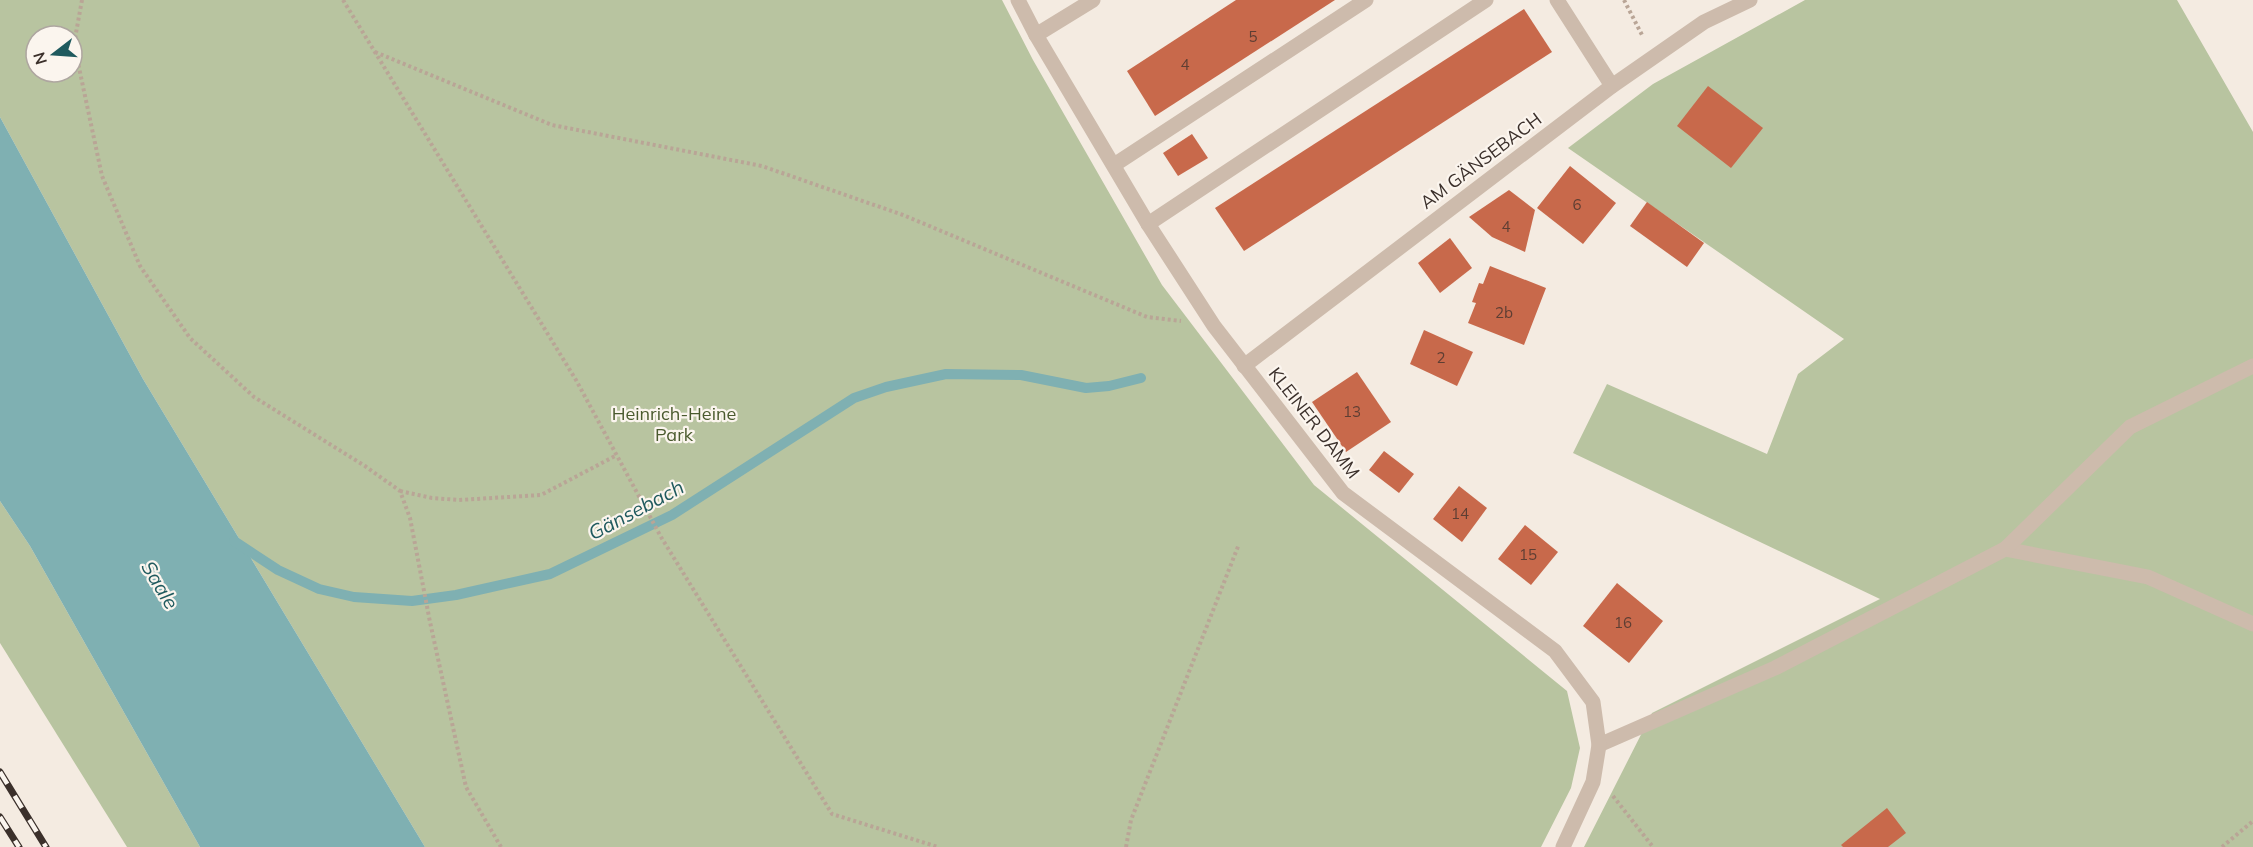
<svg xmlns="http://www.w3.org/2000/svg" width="2253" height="847" font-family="Mulish,sans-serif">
<rect width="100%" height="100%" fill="#f4ebe1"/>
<!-- green -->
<g fill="#b8c4a0" fill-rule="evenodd">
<path d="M0 0H1002L1033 60 1162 285 1314 485 1567 691 1580 748 1571 788 1541 847H425L143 379 0 117ZM36 36H72V72H36Z"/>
<polygon points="1805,0 2177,0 2253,132 2253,847 1584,847 1652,713 1880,599 1573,453 1607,384 1767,454 1798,374 1844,339 1568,148 1653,84"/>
<polygon points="0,501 30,546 200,847 127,847 0,643"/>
</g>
<!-- water -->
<polygon fill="#7fb0b2" points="0,117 143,379 425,847 200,847 30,546 0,501"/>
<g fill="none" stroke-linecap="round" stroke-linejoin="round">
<!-- stream -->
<polyline stroke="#7fb0b2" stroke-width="10" points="234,541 278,570 319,589 354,597 412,601 456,595 550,574 672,515 854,398 886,387 946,374 1021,375 1086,388 1109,386 1141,378"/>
</g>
<!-- building -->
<g fill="#c8694b">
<polygon points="1236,0 1335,0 1155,116 1127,71"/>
<polygon points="1524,9 1552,52 1244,251 1215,208"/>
<polygon points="1708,86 1763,128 1731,168 1677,126"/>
<polygon points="1192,134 1208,158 1178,176 1163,153"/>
<polygon points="1570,166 1616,203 1583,244 1537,208"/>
<polygon points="1509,190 1535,210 1525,252 1492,237 1469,217"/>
<polygon points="1647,202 1704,243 1687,267 1630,226"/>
<polygon points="1450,238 1472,268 1440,293 1418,263"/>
<polygon points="1490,266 1546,288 1524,345 1468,323 1476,303 1472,302 1479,283 1483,284"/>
<polygon points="1424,330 1473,352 1457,386 1410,364"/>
<polygon points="1357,372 1391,422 1346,452 1312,402"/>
<polygon points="1384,451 1414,474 1399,493 1369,470"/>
<polygon points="1459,486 1487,508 1462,542 1433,519"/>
<polygon points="1525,525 1558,552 1531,585 1498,559"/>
<polygon points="1617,583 1663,621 1629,663 1583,626"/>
<polygon points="1887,808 1906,833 1888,847 1843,847 1841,845"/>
</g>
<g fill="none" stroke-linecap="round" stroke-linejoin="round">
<!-- path -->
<g stroke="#b9a596" stroke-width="4" stroke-dasharray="3 3" stroke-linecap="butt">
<polyline points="82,0 74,44 102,176 140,266 190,338 254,397 365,466 400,491 410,518 430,622 466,787 501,847"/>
<polyline points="343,0 576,380 661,537 832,814 938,847"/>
<polyline points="1624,0 1642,35"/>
<polyline points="375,52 552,125 762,166 903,215 1147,317 1181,321"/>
<polyline points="400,491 432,498 459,500 541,495 617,455"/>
<polyline points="1613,796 1653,847"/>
<polyline points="1126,847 1131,820 1239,544"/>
<polyline points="2222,847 2253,821"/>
</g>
<!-- service -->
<g stroke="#cdbbac" stroke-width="15">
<polyline points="1557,0 1612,86"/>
<polyline points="1036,35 1093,0"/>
<polyline points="1114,165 1366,0"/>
<polyline points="1148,224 1486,0"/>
<polyline points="2005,549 2148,577 2253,624"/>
<polyline points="1599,745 1775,668 2005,549 2130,427 2253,366"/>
</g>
<!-- minor -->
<g stroke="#cdbbac" stroke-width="15">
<polyline points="1018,0 1036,35 1148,224 1214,326 1343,493 1555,651 1593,702 1599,745 1593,782 1563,847"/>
<polyline points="1244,366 1612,86 1704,22 1750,0"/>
</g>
<!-- rail casing -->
<g stroke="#3b302b" stroke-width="7">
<g id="rail">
<polyline points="0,772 46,847"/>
<polyline points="0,817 19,847"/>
</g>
</g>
<!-- rail -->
<use href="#rail" stroke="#fbf5ee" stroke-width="4.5" stroke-dasharray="14" stroke-linecap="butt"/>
</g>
<g text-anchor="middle" stroke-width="4.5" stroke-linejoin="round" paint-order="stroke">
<!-- number labels -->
<g font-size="15" fill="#5e3e33">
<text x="1253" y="42">5</text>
<text x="1185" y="70">4</text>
<text x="1577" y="210">6</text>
<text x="1506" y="232">4</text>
<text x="1504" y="318">2b</text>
<text x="1441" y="363">2</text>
<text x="1352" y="417">13</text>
<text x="1460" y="519">14</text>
<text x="1528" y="560">15</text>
<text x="1623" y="628">16</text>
</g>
<!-- street labels -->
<g font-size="18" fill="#3b302b" stroke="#fbf5ee">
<text transform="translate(1481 161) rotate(-37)" y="6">AM GÄNSEBACH</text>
<text transform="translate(1314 423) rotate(52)" y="6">KLEINER DAMM</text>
</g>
<!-- park labels -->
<g font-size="18" fill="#4a5a2e" stroke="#fbf5ee">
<text x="674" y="420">Heinrich-Heine<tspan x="674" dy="21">Park</tspan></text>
</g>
<!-- water labels -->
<g font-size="20" font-style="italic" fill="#1f5a5e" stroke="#fbf5ee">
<text transform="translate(636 510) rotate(-28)" y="7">Gänsebach</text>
<text transform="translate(160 585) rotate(59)" y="7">Saale</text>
</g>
</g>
<!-- north arrow -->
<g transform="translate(54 54) rotate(253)"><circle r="28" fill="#fbf5ee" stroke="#aea6a0" stroke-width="1.5"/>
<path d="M0-4.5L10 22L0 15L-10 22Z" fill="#1f5a5e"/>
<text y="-9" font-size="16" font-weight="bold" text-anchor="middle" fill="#3b302b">N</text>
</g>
</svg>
